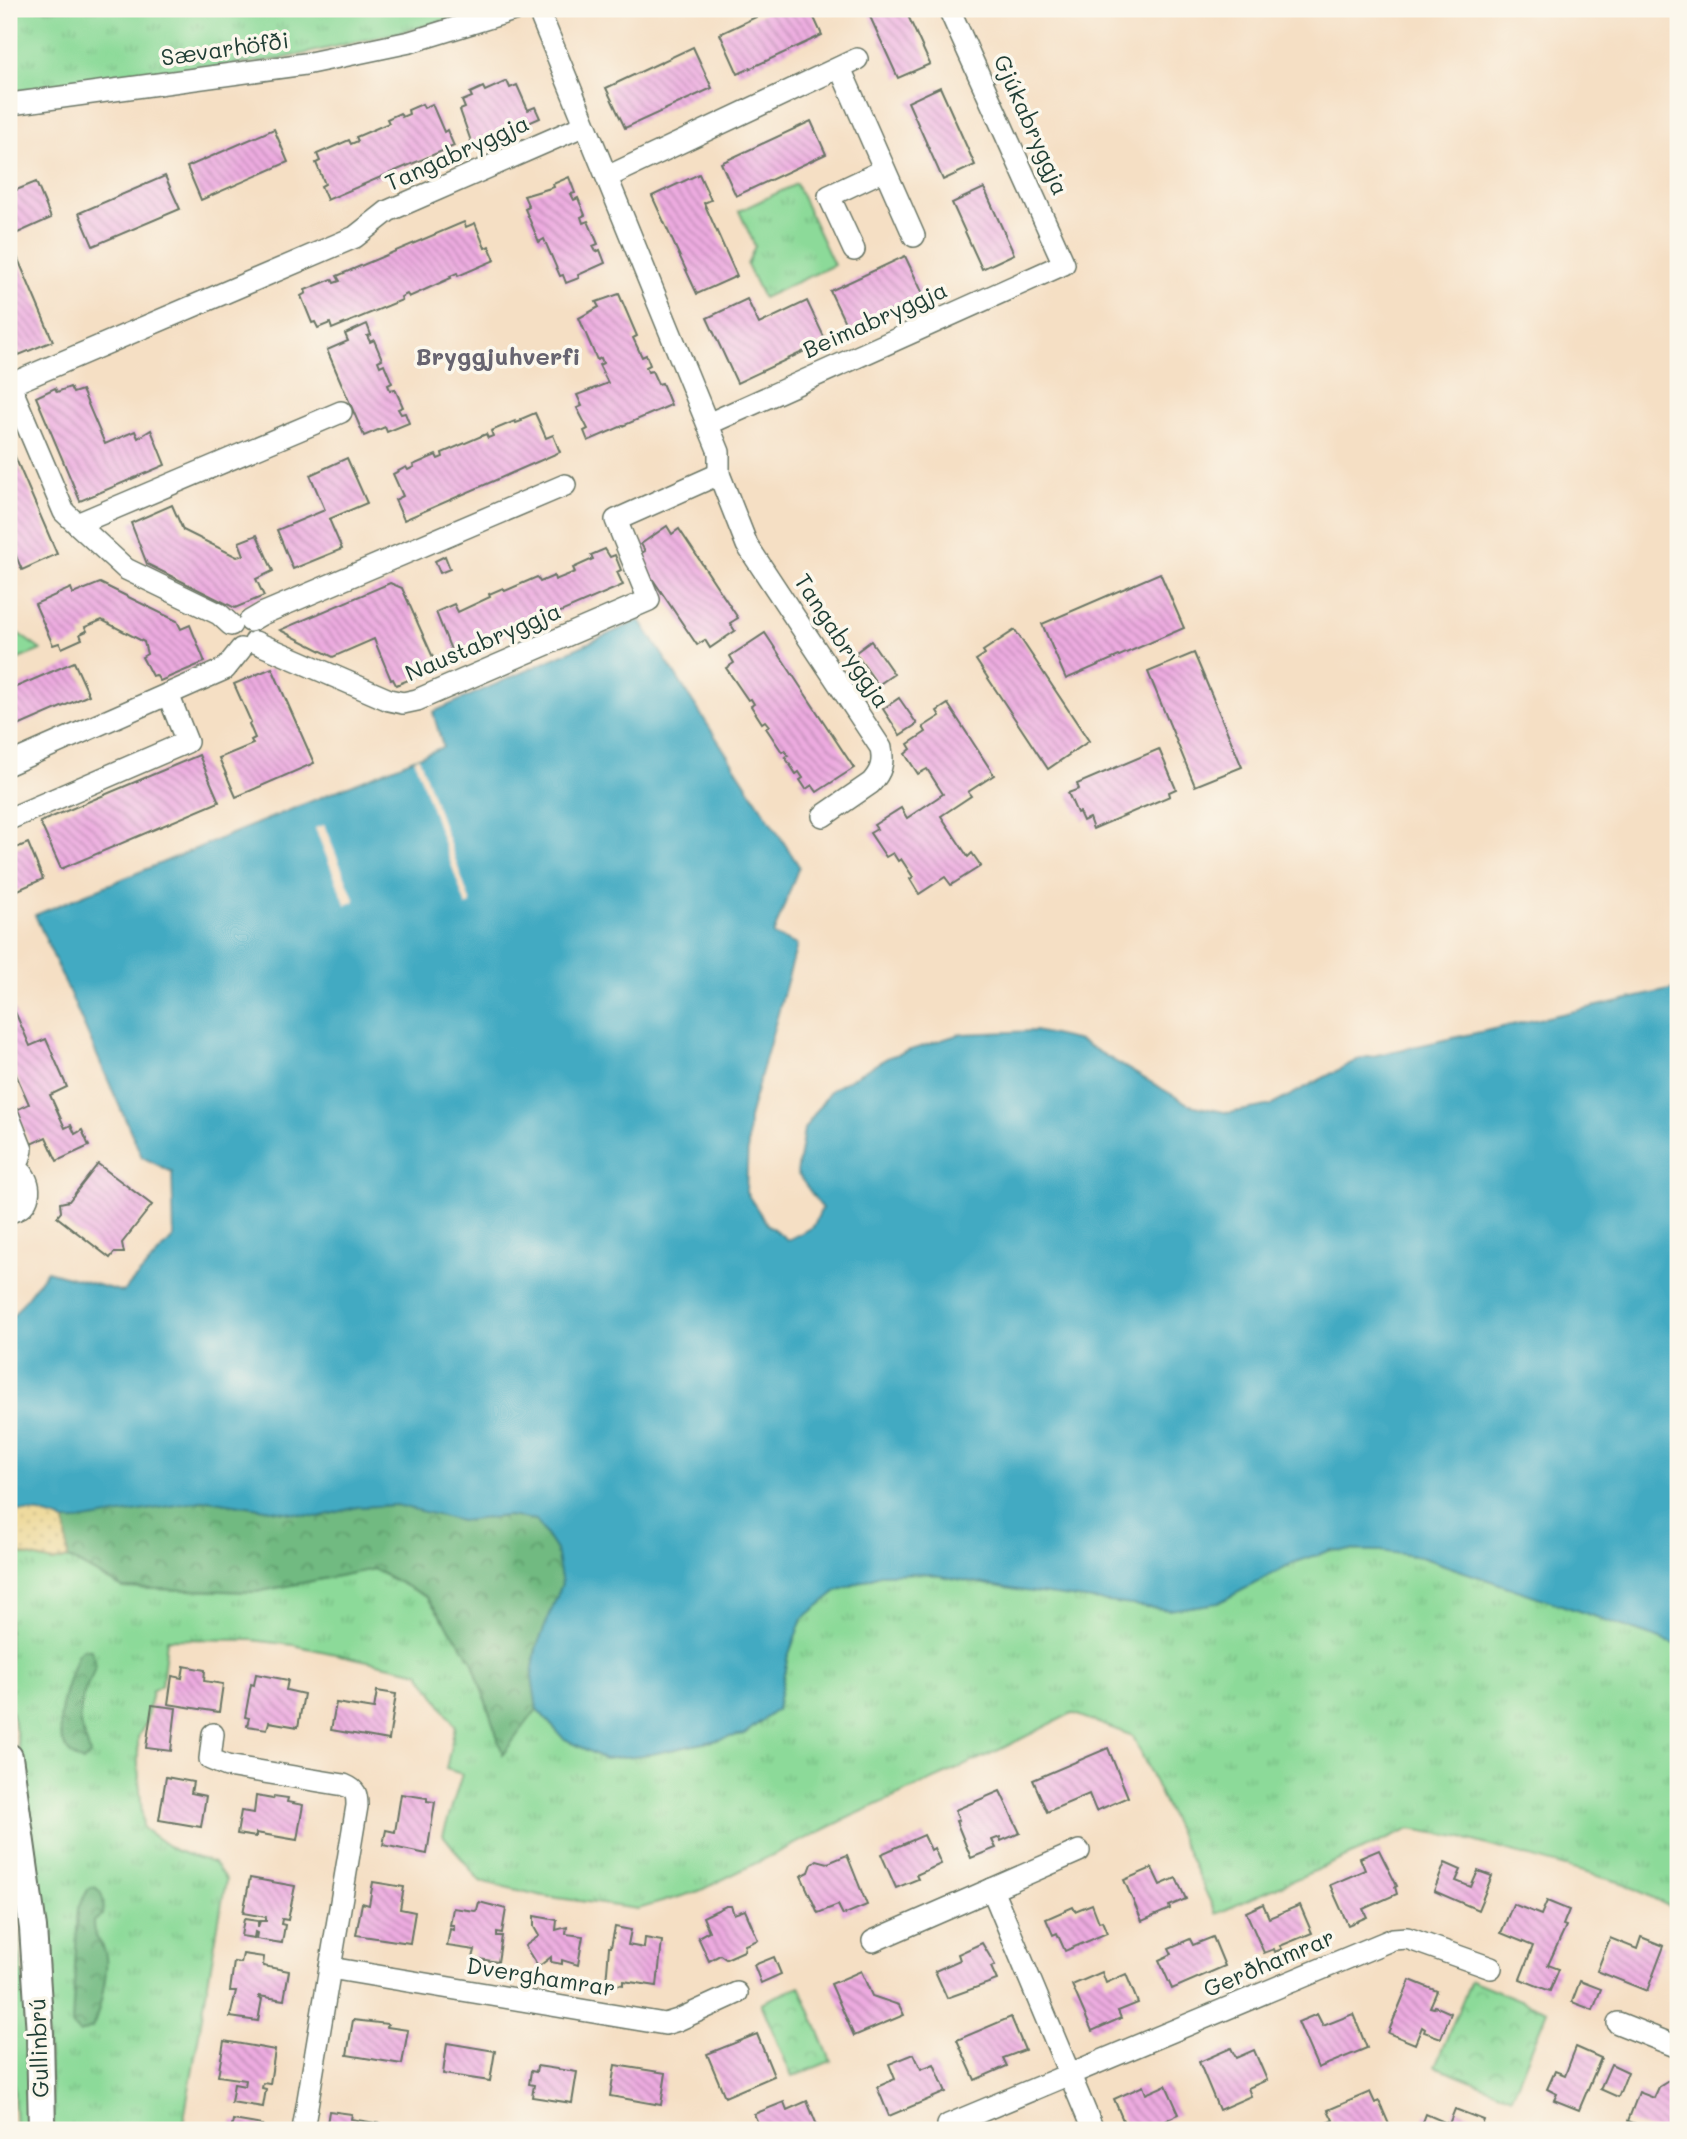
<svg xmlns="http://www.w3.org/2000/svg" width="1687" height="2139" font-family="Mali,sans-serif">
<defs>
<pattern id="grass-tufts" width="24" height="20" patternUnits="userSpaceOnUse" patternTransform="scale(1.75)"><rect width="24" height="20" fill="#8cda99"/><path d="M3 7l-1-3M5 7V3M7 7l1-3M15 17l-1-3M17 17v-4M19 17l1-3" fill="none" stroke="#78bc84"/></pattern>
<pattern id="forest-crowns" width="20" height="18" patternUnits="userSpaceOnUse" patternTransform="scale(1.75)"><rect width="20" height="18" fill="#71ba81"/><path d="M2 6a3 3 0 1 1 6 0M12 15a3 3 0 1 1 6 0" fill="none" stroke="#5c986a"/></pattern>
<pattern id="sand-dots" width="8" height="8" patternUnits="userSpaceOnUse" patternTransform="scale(1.75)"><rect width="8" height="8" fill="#eeda9e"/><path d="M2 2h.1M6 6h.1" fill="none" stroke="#ccbc89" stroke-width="1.8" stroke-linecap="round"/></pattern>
<pattern id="park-crowns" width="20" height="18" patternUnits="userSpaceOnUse" patternTransform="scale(1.75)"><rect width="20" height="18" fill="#8cda99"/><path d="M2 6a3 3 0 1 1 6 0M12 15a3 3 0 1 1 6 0" fill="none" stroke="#78bc84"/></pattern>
<pattern id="building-back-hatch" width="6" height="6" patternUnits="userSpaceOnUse" patternTransform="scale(1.75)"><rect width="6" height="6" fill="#edabe0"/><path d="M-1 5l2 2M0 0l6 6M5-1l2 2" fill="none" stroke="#bf8cb6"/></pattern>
</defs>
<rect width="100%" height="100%" fill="#fbf7ec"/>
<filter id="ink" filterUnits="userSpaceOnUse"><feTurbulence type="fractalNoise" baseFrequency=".0143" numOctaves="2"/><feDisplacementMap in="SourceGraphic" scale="14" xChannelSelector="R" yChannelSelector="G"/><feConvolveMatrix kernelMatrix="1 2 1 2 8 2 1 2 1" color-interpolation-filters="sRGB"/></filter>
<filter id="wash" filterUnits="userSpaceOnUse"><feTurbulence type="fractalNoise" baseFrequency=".00686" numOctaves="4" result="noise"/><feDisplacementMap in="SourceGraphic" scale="28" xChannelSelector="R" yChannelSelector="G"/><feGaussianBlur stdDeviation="1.57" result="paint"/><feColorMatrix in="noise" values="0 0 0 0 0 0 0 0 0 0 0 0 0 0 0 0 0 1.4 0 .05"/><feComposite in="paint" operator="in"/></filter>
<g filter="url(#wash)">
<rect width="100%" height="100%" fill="#f5dfc4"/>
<!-- grass -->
<g fill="url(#grass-tufts)" stroke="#568c66" stroke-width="2">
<polygon points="9,9 483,9 418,28 281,59 16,91 9,90"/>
<polygon points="796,184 834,265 763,298 747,265 755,246 739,211"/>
<polygon points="12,629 41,650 9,663 9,635"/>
<polygon points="1331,1550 1381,1551 1421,1557 1678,1645 1678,1911 1626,1884 1459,1837 1410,1829 1216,1914 1133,1736 1072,1713 1001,1749 852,1816 699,1891 638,1909 543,1896 480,1881 443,1835 462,1774 446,1769 455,1726 419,1672 293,1645 252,1640 167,1639 162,1685 152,1691 146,1723 138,1737 138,1766 143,1828 174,1850 214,1863 226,1880 182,2130 54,2130 32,1836 16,1731 9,1703 9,1551 53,1562 68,1558 123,1588 256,1592 373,1569 427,1597 472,1660 503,1753 537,1709 563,1738 604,1759 652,1754 744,1734 777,1709 787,1659 802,1619 837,1591 882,1574 924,1573 1017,1590 1218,1603 1293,1563"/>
<polygon points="9,1849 29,2033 31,2130 16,2130 9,1985"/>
</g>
<!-- forest -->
<g fill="url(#forest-crowns)" stroke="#487c5a" stroke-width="2">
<polygon points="208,1500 318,1517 357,1507 396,1505 461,1520 507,1516 536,1520 556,1550 562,1584 536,1649 532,1676 537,1709 503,1754 472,1660 427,1597 374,1569 256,1592 123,1588 68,1558 65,1521"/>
<path d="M83 1649 91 1650C100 1668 94 1670 87 1686 83 1694 80 1709 80 1718 80 1733 88 1741 90 1755L83 1762C41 1745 68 1685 77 1654Z"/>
<path d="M95 1887C105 1894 104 1904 103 1915L93 1922C93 1941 101 1938 105 1952 110 1968 99 2014 92 2028L79 2033 72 2025 78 1908 89 1888Z"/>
</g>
<!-- sand -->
<polygon fill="url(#sand-dots)" stroke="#868c69" stroke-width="2" points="9,1510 40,1513 65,1521 68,1558 53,1562 9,1551"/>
<!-- park -->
<g fill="url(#park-crowns)" stroke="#568c66" stroke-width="2">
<polygon points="1471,1980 1547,2011 1512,2097 1435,2066"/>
<polygon points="800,1986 831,2061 792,2077 761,2003"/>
</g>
<!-- water -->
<polygon fill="#42aac2" stroke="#30747b" stroke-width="2" points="640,620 799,866 773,935 797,945 749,1118 746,1192 767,1224 788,1240 813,1227 822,1208 797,1173 804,1129 831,1090 889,1057 960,1034 1035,1031 1080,1041 1190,1105 1229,1113 1272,1105 1359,1059 1678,988 1678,1645 1421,1557 1381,1551 1331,1550 1293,1563 1218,1603 1169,1610 1017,1590 924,1573 882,1574 837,1591 802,1619 787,1659 777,1709 744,1734 652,1754 604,1759 563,1738 537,1709 532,1676 536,1649 562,1584 556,1550 536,1520 507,1516 461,1521 396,1505 357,1507 318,1517 208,1500 78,1521 65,1521 40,1513 9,1510 9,1321 47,1271 123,1292 174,1237 172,1172 142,1157 35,915 443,747 433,712"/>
<!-- pier -->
<g fill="#f5dfc4">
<polygon points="419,757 471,904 466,906 414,759"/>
<polygon points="324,825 355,901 346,905 315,828"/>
</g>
<g id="blocks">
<!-- building -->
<g fill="url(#building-back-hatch)">
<polygon points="773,9 810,9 822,35 738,74 720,34"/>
<polygon points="870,9 905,9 930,64 898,78 867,10"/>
<polygon points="693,47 712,88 625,128 606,88"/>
<polygon points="507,81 510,88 517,85 528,110 535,107 540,118 473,147 460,110 465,108 462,101 472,97 470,93 483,87 485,91"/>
<polygon points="940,87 975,165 943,180 908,102"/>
<polygon points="422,104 424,108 432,104 444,132 447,130 454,146 327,200 321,186 325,184 316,163 320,161 317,154 349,140 351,144 358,141 356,137 389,123 387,119 400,113 402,117 409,114 408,110"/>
<polygon points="811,121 826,154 736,196 721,163"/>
<polygon points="274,129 288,162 201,200 187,167"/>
<polygon points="699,174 711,200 704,203 737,276 697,294 652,196"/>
<polygon points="165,176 180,209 93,246 79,213"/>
<polygon points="569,177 575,193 571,194 574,200 578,198 585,215 581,217 583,223 588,221 598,244 593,246 596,252 600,250 605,263 578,275 579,278 566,283 563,275 560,276 544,239 539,242 525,209 529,207 524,196 554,187 553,184"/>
<polygon points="36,182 51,218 9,237 9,193"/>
<polygon points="984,188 1014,254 982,269 952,203"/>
<polygon points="464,222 466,227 475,223 485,248 489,246 495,260 458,276 457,273 450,276 451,278 409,297 407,294 401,297 402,300 332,329 330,323 318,328 315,322 312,323 301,296 306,293 305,290 332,279 334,283 340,281 337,276"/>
<polygon points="9,238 53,341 19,355 9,331"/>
<polygon points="905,256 924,296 849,331 830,291"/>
<polygon points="619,294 637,336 633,338 642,357 646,355 650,365 646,367 648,372 652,371 658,384 662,383 671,405 588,441 584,431 588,429 577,408 582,406 577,395 608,383 599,365 603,363 601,358 597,360 579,318 599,307 596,302"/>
<polygon points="747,299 759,324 807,301 826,341 737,383 707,318"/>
<polygon points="367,324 371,335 367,336 370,342 374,340 382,359 378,361 380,366 384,364 392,383 388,385 390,390 395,389 403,407 398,409 401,414 405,413 409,423 387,432 385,427 364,436 327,350 348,341 345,334"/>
<polygon points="70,387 73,393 82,390 105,444 135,431 138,438 151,430 165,465 80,501 36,397 55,388 57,392"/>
<polygon points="535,413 546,438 553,435 560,452 404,520 395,500 403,496 393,474 406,467 408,470 414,467 413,465 436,455 438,459 443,457 442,453 486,434 488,438 493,436 491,431 515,421 516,423 522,421 521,419"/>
<polygon points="9,443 57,554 22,570 9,540"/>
<polygon points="347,458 367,503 329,519 342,549 293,569 277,530 325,510 310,475"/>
<polygon points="172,505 183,530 237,557 244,555 239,542 257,535 273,571 256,579 264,596 235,608 147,564 131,523"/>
<polygon points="667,526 672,534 679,529 738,618 730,623 735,631 710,648 705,640 697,645 637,556 645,551 641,544"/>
<polygon points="605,549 610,557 615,555 621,570 617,572 623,585 459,656 455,660 436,612 454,604 458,612 490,597 489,594 503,588 505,591 537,577 540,582 554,576 555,580 575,572 573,568 593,559 591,555"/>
<polygon points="445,556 450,569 440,573 435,561"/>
<polygon points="1160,573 1184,628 1066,679 1042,624"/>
<polygon points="100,583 177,621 181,629 190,625 205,662 160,681 156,675 152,676 142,657 147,654 144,642 102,620 85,627 87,631 80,634 82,639 62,648 59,643 53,645 35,604 71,588 73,594"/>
<polygon points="390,583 402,588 436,664 434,665 436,669 396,685 393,679 391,680 374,639 333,657 280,630"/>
<polygon points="1015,630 1089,741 1048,769 976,660 985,654 983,651"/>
<polygon points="765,633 854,768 817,792 812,785 806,789 800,780 803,778 799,772 796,774 785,757 788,756 785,750 782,752 766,728 769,726 765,721 762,723 751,706 754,704 751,699 748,700 726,668 734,663 730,656"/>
<polygon points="871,641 894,674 878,685 855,653"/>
<polygon points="1194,653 1242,767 1195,786 1148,672"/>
<polygon points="74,662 89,695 9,730 9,690"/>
<polygon points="272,668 314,763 236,797 219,758 253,744 251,740 255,738 249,724 251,722 234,684"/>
<polygon points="899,698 917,724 900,735 883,709"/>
<polygon points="948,704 994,775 968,792 971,796 941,816 968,857 972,853 981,866 951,885 945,877 919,894 910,879 913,877 901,859 898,861 893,853 886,857 870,833 877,829 874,825 901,808 907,818 943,794 927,769 918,774 905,754 911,749 908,744 926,732 923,727 940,716 937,711"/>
<polygon points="1159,749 1176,789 1169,792 1170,796 1093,829 1089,818 1083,821 1079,812 1077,813 1068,793 1079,789 1077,784"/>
<polygon points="199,755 219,802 61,869 40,822"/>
<polygon points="28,843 43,879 9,894 9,851"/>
<polygon points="9,998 30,1046 46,1039 67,1087 50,1095 65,1128 71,1125 75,1134 82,1130 89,1146 57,1161 46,1137 31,1144 16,1110 29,1104 9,1059"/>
<polygon points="98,1164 152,1205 122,1243 124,1253 114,1253 110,1258 57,1217 61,1212 60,1203 69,1201"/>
<polygon points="184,1666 205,1670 204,1681 223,1684 219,1712 168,1704 172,1676 182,1678"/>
<polygon points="256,1674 288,1680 286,1690 304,1694 298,1727 269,1722 267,1729 247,1726 249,1718 245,1717 251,1684 254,1685"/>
<polygon points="377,1691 396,1694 389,1740 331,1730 336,1703 374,1709"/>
<polygon points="152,1705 176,1708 171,1751 146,1748"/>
<polygon points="1108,1748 1128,1797 1096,1811 1089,1794 1047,1812 1033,1780"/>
<polygon points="166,1777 193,1782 191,1793 206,1796 201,1827 159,1820"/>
<polygon points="1000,1791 1020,1833 1001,1841 1000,1837 992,1840 996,1848 971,1858 956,1821 959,1820 955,1810"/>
<polygon points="401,1794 427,1798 427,1801 435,1802 427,1854 383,1845 386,1830 395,1832"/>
<polygon points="256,1796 273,1799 274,1796 288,1798 287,1802 303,1805 297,1840 256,1833 256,1837 237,1834 241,1811 254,1813"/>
<polygon points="924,1835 931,1850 934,1848 941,1864 916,1875 918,1879 896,1888 881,1854"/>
<polygon points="1379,1850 1397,1886 1395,1887 1397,1894 1363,1909 1367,1917 1348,1925 1330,1885 1365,1870 1360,1858"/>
<polygon points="847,1855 867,1905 843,1915 838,1905 818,1913 801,1876 809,1872 812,1864 817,1860 828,1863"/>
<polygon points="1445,1863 1461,1870 1456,1881 1471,1887 1478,1871 1492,1876 1478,1910 1434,1891"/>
<polygon points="1152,1868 1160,1885 1176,1878 1186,1899 1169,1906 1170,1909 1142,1921 1124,1880"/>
<polygon points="250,1878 295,1886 288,1920 282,1919 281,1924 285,1925 282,1943 256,1939 257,1933 255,1932 254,1938 241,1936 244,1919 258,1921 258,1927 260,1921 266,1921 266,1917 243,1913"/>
<polygon points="373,1882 404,1887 400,1909 415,1912 410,1943 356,1935 362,1903 369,1905"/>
<polygon points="1547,1901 1569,1910 1563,1925 1566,1926 1548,1965 1559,1969 1550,1991 1520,1979 1533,1946 1501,1933 1513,1904 1541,1915"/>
<polygon points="479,1902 506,1909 502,1933 497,1932 497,1936 502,1936 498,1962 473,1958 475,1950 447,1946 450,1929 454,1930 454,1925 450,1925 453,1908 475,1911 477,1910"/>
<polygon points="1092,1904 1099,1922 1102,1921 1107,1933 1065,1951 1057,1933 1053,1935 1046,1919 1073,1907 1075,1911"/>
<polygon points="1263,1904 1269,1918 1300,1905 1312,1933 1280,1946 1282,1949 1275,1952 1274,1949 1264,1953 1246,1912"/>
<polygon points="726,1906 731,1906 734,1914 745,1910 758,1940 745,1945 744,1951 726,1959 720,1955 709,1961 698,1937 709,1931 703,1917"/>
<polygon points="534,1916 557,1920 556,1930 567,1927 566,1934 583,1936 578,1965 562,1960 562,1964 551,1962 551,1957 538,1967 525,1946 539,1936 534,1927"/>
<polygon points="615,1927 631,1930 628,1945 644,1948 645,1938 662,1941 657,1986 623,1981 623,1985 606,1983 609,1947 611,1947"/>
<polygon points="1213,1937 1225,1966 1172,1989 1159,1960 1172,1954 1169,1948 1190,1939 1193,1945"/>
<polygon points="1641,1937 1664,1946 1647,1991 1597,1971 1610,1938 1637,1949"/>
<polygon points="982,1943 995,1965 991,1967 997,1980 947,1998 935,1971 960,1960 958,1954"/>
<polygon points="243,1954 264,1957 263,1966 289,1971 284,2000 259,1996 259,1998 262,1999 258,2021 230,2017 236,1991 230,1991 234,1962 241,1963"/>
<polygon points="774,1957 781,1974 761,1983 754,1965"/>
<polygon points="861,1971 872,1996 899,2005 904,2015 854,2036 831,1984"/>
<polygon points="1102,1972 1106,1983 1126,1974 1138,2003 1118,2011 1121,2018 1092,2031 1072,1985"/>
<polygon points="1410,1980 1437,1991 1430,2007 1434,2008 1435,2006 1451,2013 1441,2038 1424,2032 1425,2029 1422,2027 1415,2044 1388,2033"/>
<polygon points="1580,1981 1601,1989 1593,2010 1572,2002"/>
<polygon points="1317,2014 1323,2026 1353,2014 1367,2048 1318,2068 1298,2022"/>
<polygon points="1011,2017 1025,2050 1003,2058 1007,2066 975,2080 957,2040"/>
<polygon points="353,2020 388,2024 387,2027 408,2030 402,2064 347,2055"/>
<polygon points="757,2034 774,2076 725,2097 707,2054"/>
<polygon points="224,2041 275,2050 270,2084 263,2083 262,2088 266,2089 263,2107 231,2102 234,2084 245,2086 246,2080 218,2076"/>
<polygon points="447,2043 495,2051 490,2081 443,2074"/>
<polygon points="1576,2047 1601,2058 1579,2110 1554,2100 1557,2094 1547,2089 1555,2071 1565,2075"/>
<polygon points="1231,2048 1236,2058 1254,2050 1267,2080 1248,2088 1251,2096 1219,2110 1199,2062"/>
<polygon points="914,2054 921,2069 934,2064 946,2092 889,2116 877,2087 895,2079 889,2064"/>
<polygon points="1611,2064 1628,2072 1618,2097 1600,2089"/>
<polygon points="615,2065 666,2073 661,2105 610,2096"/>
<polygon points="537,2066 577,2072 572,2103 532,2097 534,2085 529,2084 531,2071 536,2072"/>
<polygon points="1670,2080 1678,2082 1678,2117 1675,2124 1673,2122 1669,2130 1652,2130 1628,2121 1639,2092 1654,2098 1659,2087"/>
<polygon points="1166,2085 1179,2114 1159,2123 1162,2130 1127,2130 1114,2099 1143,2086 1146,2094"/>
<polygon points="1370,2092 1375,2103 1379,2101 1391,2129 1333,2130 1329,2122 1333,2120 1328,2110"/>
<polygon points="807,2101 819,2130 761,2130 754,2114 784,2102 787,2110"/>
<polygon points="1455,2109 1484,2120 1480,2130 1420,2130 1426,2114 1449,2124"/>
<polygon points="329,2111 352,2114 351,2119 382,2124 381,2130 326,2130"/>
<polygon points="233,2120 263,2125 263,2130 231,2130"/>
<polygon points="409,2124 432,2128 432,2130 408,2130"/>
</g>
</g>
</g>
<g filter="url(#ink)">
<use href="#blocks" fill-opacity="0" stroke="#6a7666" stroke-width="2"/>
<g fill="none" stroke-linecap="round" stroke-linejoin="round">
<!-- minor casing -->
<g stroke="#6a7666" stroke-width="24">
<g id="minor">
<path d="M538 9 719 452V474L747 545 881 748C884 763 881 772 871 783L823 816"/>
<polyline points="840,68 914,236"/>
<polyline points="18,103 305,64 410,42 517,9"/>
<polyline points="607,177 857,59"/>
<polyline points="854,250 829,196 884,170"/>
<polyline points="9,383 64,512 126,569 219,614 231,625"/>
<polyline points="9,385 355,237 388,211 585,125"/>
<polyline points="708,424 1064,264 949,9"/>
<polyline points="77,524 341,412"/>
<polyline points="250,621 262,614 565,485"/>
<polyline points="255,642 389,700 403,703 417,700 649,600 616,520 719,474"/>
<polyline points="9,764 225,669 241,649"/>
<polyline points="9,819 187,742 168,694"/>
<polyline points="9,1117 22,1150 16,1170"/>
<path d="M9 1168 23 1174C34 1191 28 1208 9 1212"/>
<path d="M213 1734 210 1759 227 1766 344 1785C356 1790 357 1794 357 1806L303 2130"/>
<polyline points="992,1889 1079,1851"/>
<polyline points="873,1941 992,1889 1093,2130"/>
<polyline points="330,1968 665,2024 678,2020 737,1993"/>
<polyline points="1618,2023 1678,2047"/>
<polyline points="948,2125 1393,1939 1407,1938 1491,1968"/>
</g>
</g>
<!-- major casing -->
<g stroke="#6a7666" stroke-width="30">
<polyline id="major" points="9,1757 33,1928 40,2034 42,2130"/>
</g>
<!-- minor -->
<use href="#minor" stroke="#fff" stroke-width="21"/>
<!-- major -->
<use href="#major" stroke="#fff" stroke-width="26"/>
</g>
</g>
<g text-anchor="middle" stroke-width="7" stroke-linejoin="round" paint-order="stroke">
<!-- street labels -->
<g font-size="23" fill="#1f3d34" stroke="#fbf7ec">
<text transform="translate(225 49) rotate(-8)" y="8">Sævarhöfði</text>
<text transform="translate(1031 125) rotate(66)" y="8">Gjúkabryggja</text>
<text transform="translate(457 153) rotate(-24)" y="8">Tangabryggja</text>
<text transform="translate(875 320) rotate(-24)" y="8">Beimabryggja</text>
<text transform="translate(842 641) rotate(57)" y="8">Tangabryggja</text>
<text transform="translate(483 642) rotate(-23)" y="8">Naustabryggja</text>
<text transform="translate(1269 1963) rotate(-23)" y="8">Gerðhamrar</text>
<text transform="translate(541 1977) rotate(9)" y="8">Dverghamrar</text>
<text transform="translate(39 2048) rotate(-92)" y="8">Gullinbrú</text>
</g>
<!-- neighbourhood labels -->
<g font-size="24" font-weight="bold" fill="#676470" stroke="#fbf7ec">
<text x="498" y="365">Bryggjuhverfi</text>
</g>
</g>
<!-- margin -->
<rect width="1687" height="2139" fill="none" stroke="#fbf7ec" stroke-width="35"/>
</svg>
